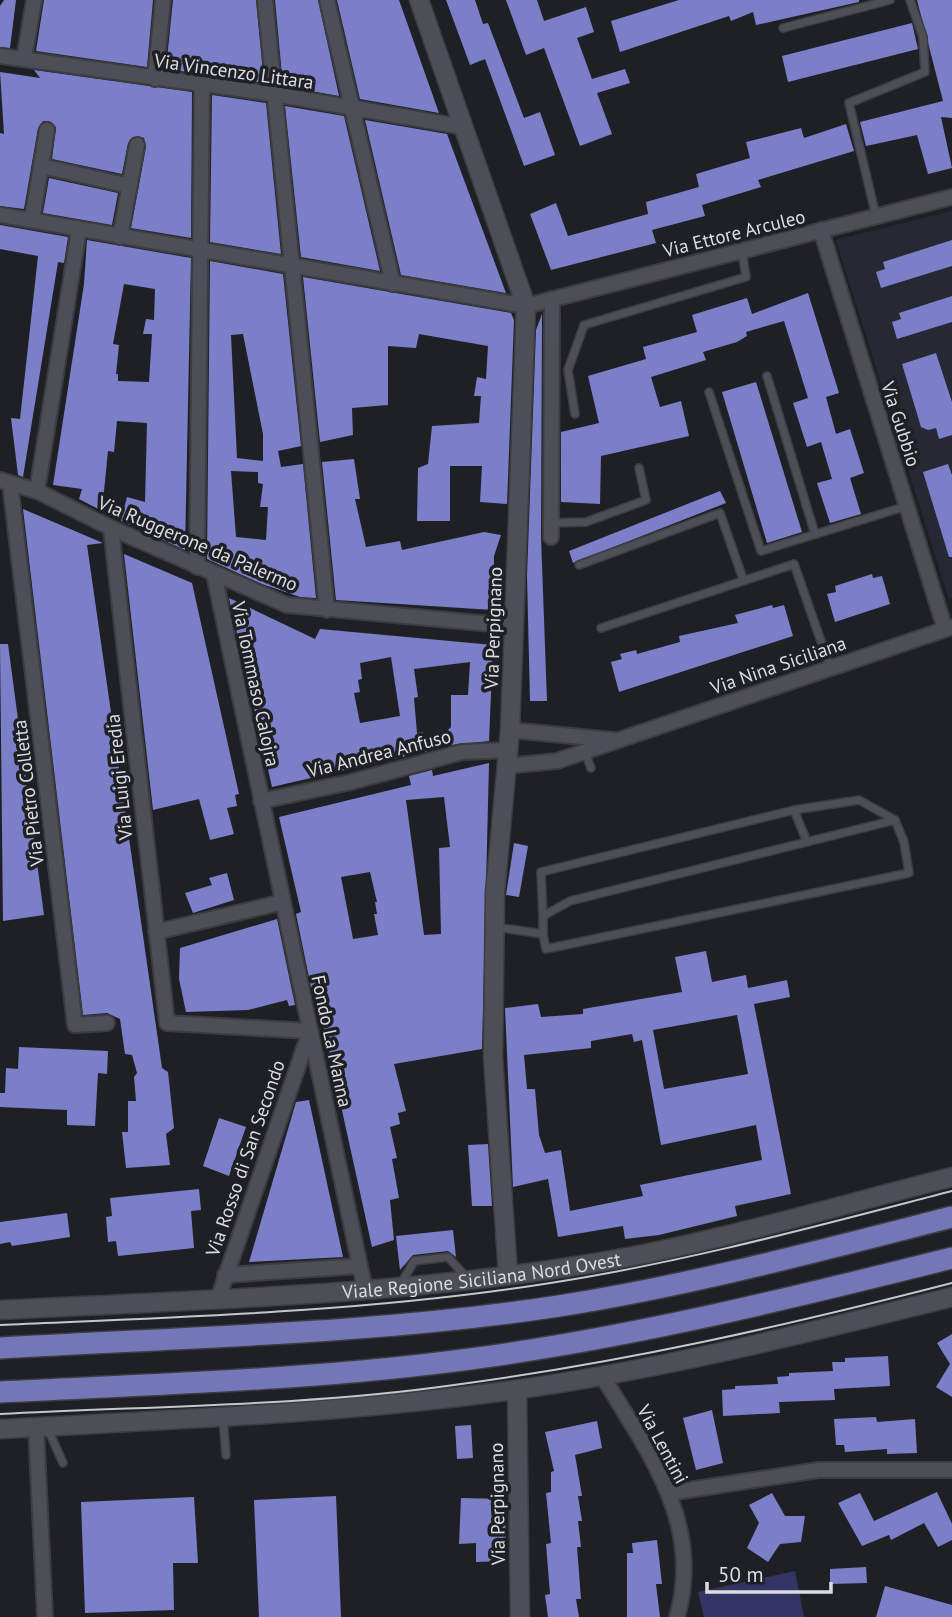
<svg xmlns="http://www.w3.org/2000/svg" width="952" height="1617" font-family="'PT Sans',sans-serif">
<rect width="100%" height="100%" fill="#1f2026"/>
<!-- built -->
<polygon fill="#262834" points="952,211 952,598 949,599 836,240"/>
<!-- green -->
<polygon fill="#333466" points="795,1571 804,1617 704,1617 698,1592"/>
<!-- building -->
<g fill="#7b7fc7" fill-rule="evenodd">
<polygon points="4,0 16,0 10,48 0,47 0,6"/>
<polygon points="44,0 153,0 147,67 36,51"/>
<polygon points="173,0 256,0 264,83 166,69"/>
<polygon points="275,0 318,0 339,96 283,86"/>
<polygon points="337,0 399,0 439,113 360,99"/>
<polygon points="446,0 475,0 483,24 488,23 524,118 540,112 555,155 524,166 485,59 470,65"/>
<polygon points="506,0 537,0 544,21 586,7 594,32 577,38 592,79 625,69 630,83 597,93 612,134 580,146 544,48 526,55"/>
<polygon points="679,0 859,0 859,2 756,25 753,12 731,21 729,16 620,52 611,21"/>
<polygon points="917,0 952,0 952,118 941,117 952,168 928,174 917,135 866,146 860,122 943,101"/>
<polygon points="912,23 918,49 788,82 782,56"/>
<polygon points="34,70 192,92 191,238 131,228 146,147 144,138 138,136 128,143 122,174 52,159 56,127 49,121 43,121 38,128 24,209 0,206 0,133 4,134 0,72 40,78"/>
<polygon points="212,95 266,103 281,254 210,242"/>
<polygon points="285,106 344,116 380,271 301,257"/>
<polygon points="365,120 447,134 506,293 401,275"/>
<polygon points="846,124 854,151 758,180 761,187 702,205 705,216 652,230 656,243 551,270 530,214 556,203 568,236 648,214 646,202 699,187 696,174 750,158 746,142 801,128 804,138"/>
<polygon points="49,178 118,193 112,225 43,213"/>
<polygon points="0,225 68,237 64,263 58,262 23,477 18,475 11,418 20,419 38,256 0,249"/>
<path d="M87 240 191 258 185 550 121 521 127 497 145 502 147 423 117 421 114 452 108 451 102 511 79 499 82 489 53 485 84 284ZM124 284 155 289 154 320 146 319 143 334H152L149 382 118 381V374H116L119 345 113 344Z"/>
<polygon points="952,240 952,266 881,288 876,272 885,269 883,262"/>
<path d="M210 261 283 274 301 446 278 451 281 467 303 464 316 598 300 597 262 584 207 559ZM243 334 263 434V461L237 458 231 335ZM231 471 258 472V483L263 484 260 507H268L266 540 236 537Z"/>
<polygon points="303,277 511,313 514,320 507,504 480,502 482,466 450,466 450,521 417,521 418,468 428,464 432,426 479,423 481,396 474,396 477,377 486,379 488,346 419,334 416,348 388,346 388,405 352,408 353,435 320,442"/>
<polygon points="808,293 839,393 826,397 836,434 850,429 864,473 850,478 861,514 830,523 817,483 832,479 821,442 807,447 793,403 808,398 784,321 746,332 747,336 737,342 703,352 706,360 651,377 660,407 681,401 689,436 601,456 600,504 561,502 561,432 599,423 588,376 646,359 643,347 697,332 692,315 747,298 752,314"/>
<polygon points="952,296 952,322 897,339 892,322 901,319 899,313"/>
<polygon points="542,314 541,537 547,701 530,701 527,576 536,330"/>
<polygon points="936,353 952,402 952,435 939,439 936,428 928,430 921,427 902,364"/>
<polygon points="756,382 802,532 767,543 722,392"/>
<polygon points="354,459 360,499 355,499 366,547 400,541 402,550 484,532 501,535 494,556 493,610 336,600 322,462"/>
<polygon points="948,464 952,475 952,557 949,557 923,472"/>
<polygon points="720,491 726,503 573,563 569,551"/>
<polygon points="23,509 103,543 87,545 162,1068 168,1072 174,1128 166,1134 170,1165 126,1168 122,1132 128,1132 128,1101 136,1101 134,1077 137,1073 132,1055 125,1054 120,1019 107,1013 83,1015"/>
<polygon points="124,554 192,583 239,794 235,795 237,806 227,808 234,834 210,840 199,799 153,810"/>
<polygon points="872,574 873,578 882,576 890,604 835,622 827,594 836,592 835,586"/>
<path d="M229 598 315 639 320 629 493 645 489 741 450 745 438 740 451 727V695H468L470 662 414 669 418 697 414 698 417 733 423 732 428 751 272 787ZM391 657 400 716 360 723 354 693 360 692 358 680 362 679 360 663Z"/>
<polygon points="772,605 773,608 784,605 793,636 619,692 611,662 622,659 620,654 636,650 637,654 680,642 679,636 738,623 735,615"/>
<polygon points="0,644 8,644 44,915 3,921"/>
<path d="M489 763 482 1049 394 1064 406 1111 398 1113 400 1124 390 1127 397 1158 392 1159 399 1198 390 1200 394 1240 372 1247 318 1001 314 1002 296 914 301 912 279 817 411 785 409 776 432 770 433 776ZM444 797 450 847 439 848 441 934 424 935 406 800ZM370 872 377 902H375L377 914H374L378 935 353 939 341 877Z"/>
<polygon points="514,843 528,846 519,897 506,895"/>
<polygon points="227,873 234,900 193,913 185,893 212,885 209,878"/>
<polygon points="277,919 295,1005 289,1006 287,1000 248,1010 186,1012 179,979 180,948"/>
<path d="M706 951 712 982 746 975 748 988 787 980 790 997 754 1004 791 1194 735 1206 737 1216 659 1235 625 1239 623 1226 558 1237 548 1179 513 1187 505 1008 538 1004 541 1017 583 1014V1009L682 992 675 957ZM737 1015 748 1074 664 1089 653 1030ZM632 1034 634 1042 642 1040 661 1145 756 1125 762 1160 640 1185 643 1196 570 1211 561 1150 545 1153 539 1135 535 1089H527L524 1055 591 1048V1041Z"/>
<polygon points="19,1047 108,1051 107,1074 98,1073 95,1126 67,1125 67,1110 0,1107 0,1093 5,1093 6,1068 18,1069"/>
<polygon points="309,1100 343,1257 249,1262 296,1102"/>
<polygon points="219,1118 246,1127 229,1176 203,1166"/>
<polygon points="488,1144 492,1206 472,1206 468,1145"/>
<polygon points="199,1189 201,1210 191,1211 194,1248 118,1256 116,1241 108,1242 106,1217 112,1216 110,1198"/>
<polygon points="67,1213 70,1237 12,1246 10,1242 0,1244 0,1222"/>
<polygon points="453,1230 456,1257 448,1251 413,1255 400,1270 396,1236"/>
<polygon points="952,1334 952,1397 936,1387 950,1364 937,1343"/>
<polygon points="888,1356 890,1386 834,1389 835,1400 779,1402 780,1413 723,1416 722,1390 735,1389 735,1386 778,1384 777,1377 789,1376 789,1373 833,1371 832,1362 845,1362 845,1358"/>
<polygon points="712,1410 723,1463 696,1470 683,1418"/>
<polygon points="876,1417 877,1422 915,1419 917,1453 887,1454 887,1449 845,1452 844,1445 836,1445 834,1419"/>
<polygon points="597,1421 602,1448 575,1455 582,1496 578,1496 582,1521 578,1521 581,1547 577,1547 581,1599 576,1599 579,1617 548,1617 545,1595 550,1594 546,1544 551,1543 546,1493 551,1492 551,1472 554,1471 545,1432"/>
<polygon points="471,1425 473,1458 457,1459 455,1426"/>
<polygon points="937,1492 952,1524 952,1540 938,1547 924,1523 891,1540 889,1535 862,1546 838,1503 860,1493 874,1521"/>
<polygon points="772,1493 785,1516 805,1516 801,1542 780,1544 768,1562 747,1548 759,1523 749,1505"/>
<polygon points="336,1496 341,1617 259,1617 254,1500"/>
<polygon points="194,1497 198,1563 173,1563 174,1610 85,1613 81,1502"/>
<polygon points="461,1498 505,1499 506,1561 476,1562 476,1543 459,1544"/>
<polygon points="657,1540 662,1584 656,1584 660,1617 627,1617 627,1553 633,1553 632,1543"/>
<polygon points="866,1567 867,1583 830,1584 830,1569"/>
<polygon points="885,1586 952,1605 952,1617 876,1617"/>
</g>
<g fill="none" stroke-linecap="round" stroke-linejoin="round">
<!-- service casing -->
<g stroke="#3c3c41" stroke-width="10">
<g id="service">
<polyline points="783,28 890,0"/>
<polyline points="876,216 849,103 925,72 923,37 910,0"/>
<polyline points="767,376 815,534"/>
<polyline points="709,392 761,551 907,506"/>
<polyline points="575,414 568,370 584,325 746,277 742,251"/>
<polyline points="552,523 586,522 646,500 639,468"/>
<polyline points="579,565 720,513 743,579"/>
<polyline points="601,628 794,564 830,667"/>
<polyline points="585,752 591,768"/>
<polyline points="794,810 807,842"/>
<polyline points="543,916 541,872 794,810 859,800 895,820"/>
<polyline points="495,927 543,934 546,949 909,873 904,842 895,820 570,901 543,916 543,934"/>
<polyline points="401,1284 414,1261 448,1257 467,1278"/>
<polyline points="223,1418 226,1455"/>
<polyline points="47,1427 63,1463"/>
</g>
</g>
<!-- minor casing -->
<g stroke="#3c3c41" stroke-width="18">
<g id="minor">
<polyline points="265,0 327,610"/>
<polyline points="327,0 393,284"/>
<polyline points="0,56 274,94 463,127"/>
<polyline points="24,59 34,0"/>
<polyline points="155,79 163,0"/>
<polyline points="41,166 130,186"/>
<polyline points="0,215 526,306 952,197"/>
<polyline points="32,220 47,130"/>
<polyline points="821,230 945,629"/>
<polyline points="120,237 137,145"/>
<polyline points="0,480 37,491 111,528 287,605 513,626"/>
<polyline points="10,483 75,1025 107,1023"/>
<polyline points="37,491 79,229"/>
<polyline points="111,528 167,1023 310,1031 218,1299"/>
<polyline points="551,537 552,299"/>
<polyline points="197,567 202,85"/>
<polyline points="214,574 365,1290"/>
<polyline points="510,730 613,740"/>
<polyline points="506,766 557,761 952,627"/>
<polyline points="261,801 351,782 462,752 508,750"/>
<polyline points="156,932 283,902"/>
<polyline points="225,1275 360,1266"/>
<path d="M603 1377C648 1452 704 1524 677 1617"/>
<polyline points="36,1427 45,1617"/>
<polyline points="669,1493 819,1470 952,1470"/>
</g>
</g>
<!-- tertiary casing -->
<g stroke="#3c3c41" stroke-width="21">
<g id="tertiary">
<polyline points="419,0 526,306 510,730 495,893 493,1057 508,1274"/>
<path id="s1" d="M0 1310C214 1299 432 1295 644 1254 747 1233 849 1203 952 1177"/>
<polyline points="517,1390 520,1617"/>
<path d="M0 1429C164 1420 328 1414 491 1393 647 1373 799 1335 952 1297"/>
</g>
</g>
<!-- primary casing -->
<g stroke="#3c3c41" stroke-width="24">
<g id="primary">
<path d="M0 1348C187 1337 374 1334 559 1306 692 1285 822 1250 952 1217"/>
<path d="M0 1392C157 1384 314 1380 470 1359 634 1337 792 1298 952 1258"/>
</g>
</g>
<!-- service -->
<use href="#service" stroke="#4d4e56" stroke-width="7"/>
<!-- minor -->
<use href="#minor" stroke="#4d4e56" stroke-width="14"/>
<!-- tertiary -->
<use href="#tertiary" stroke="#4d4e56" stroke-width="18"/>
<!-- primary -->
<use href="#primary" stroke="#7376b7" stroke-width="21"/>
<!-- tram -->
<g stroke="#c6c7cb" stroke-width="2">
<path d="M0 1325C181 1317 365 1312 544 1284 682 1263 817 1226 952 1191"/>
<path d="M0 1414C150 1406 306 1406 454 1385 626 1362 785 1326 952 1283"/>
</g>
</g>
<g text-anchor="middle" stroke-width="7" stroke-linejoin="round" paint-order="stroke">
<!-- street labels -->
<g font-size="19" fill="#dcdde1" stroke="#1f2026">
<text transform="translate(234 71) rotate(8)" y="7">Via Vincenzo Littara</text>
<text transform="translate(734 233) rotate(-14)" y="7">Via Ettore Arculeo</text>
<text transform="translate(901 424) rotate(72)" y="7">Via Gubbio</text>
<text transform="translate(198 543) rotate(23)" y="7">Via Ruggerone da Palermo</text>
<text transform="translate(493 628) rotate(-88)" y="7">Via Perpignano</text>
<text transform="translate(778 665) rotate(-19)" y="7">Via Nina Siciliana</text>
<text transform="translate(256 684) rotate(78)" y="7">Via Tommaso Calojra</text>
<text transform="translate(379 753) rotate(-14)" y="7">Via Andrea Anfuso</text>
<text transform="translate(119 777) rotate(-96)" y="7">Via Luigi Eredia</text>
<text transform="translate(28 793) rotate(-97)" y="7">Via Pietro Colletta</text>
<text transform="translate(332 1041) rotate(78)" y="7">Fondo La Manna</text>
<text transform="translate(245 1158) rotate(-71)" y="7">Via Rosso di San Secondo</text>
<text dy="7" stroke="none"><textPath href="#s1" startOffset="483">Viale Regione Siciliana Nord Ovest</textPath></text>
<text transform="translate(663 1444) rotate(62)" y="7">Via Lentini</text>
<text transform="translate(497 1504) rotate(-91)" y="7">Via Perpignano</text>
</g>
</g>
<!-- scale -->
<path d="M707 1582v10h124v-10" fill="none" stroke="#dcdde1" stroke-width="3.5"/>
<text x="718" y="1582" font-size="21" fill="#dcdde1" stroke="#1f2026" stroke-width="5" paint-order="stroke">50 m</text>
</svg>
